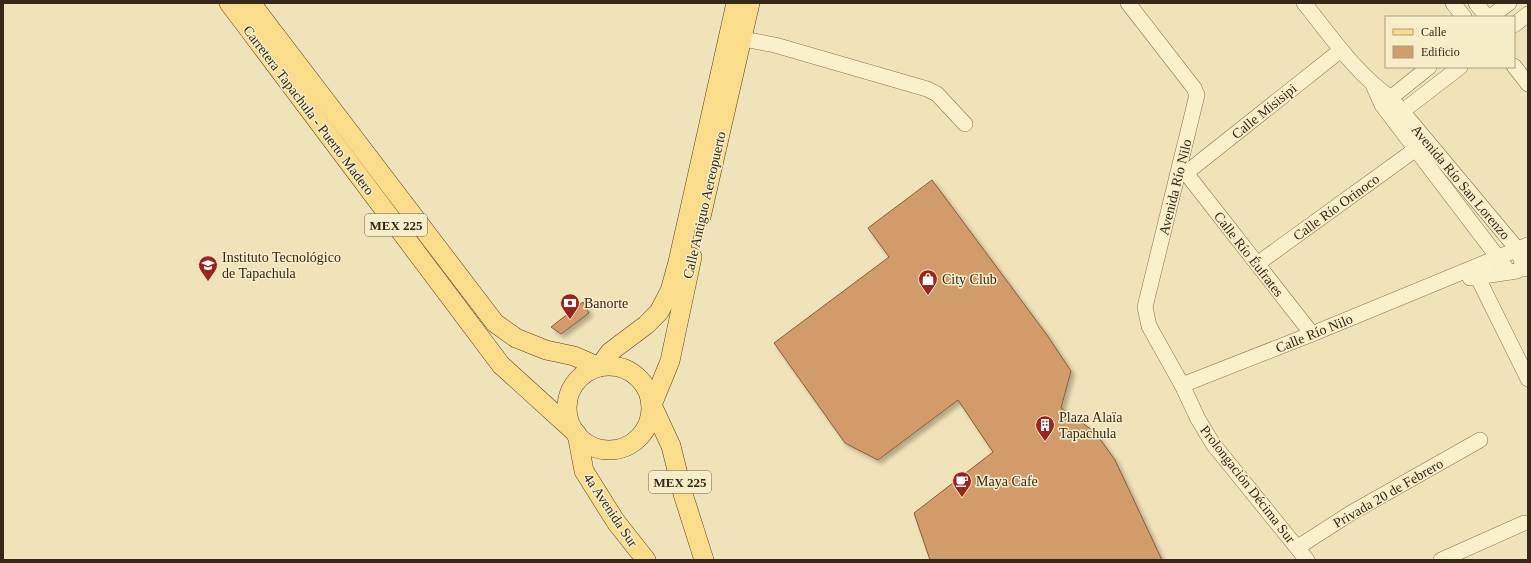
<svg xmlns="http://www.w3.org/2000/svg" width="1531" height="563" font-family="Georgia,serif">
<defs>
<filter id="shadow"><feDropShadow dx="3.5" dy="3.5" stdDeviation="2" flood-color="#0004"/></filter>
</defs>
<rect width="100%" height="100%" fill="#f1e3b9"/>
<!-- building -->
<g fill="#d29c6b" stroke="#895c37" filter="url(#shadow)">
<polygon points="932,180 1047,335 1071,371 1061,408 1095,432 1115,460 1162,560 930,560 914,513 993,452 958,400 878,460 845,443 774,343 889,257 868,228"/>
<polygon points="583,302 589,313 561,334 551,327"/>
</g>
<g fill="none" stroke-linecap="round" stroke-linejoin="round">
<!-- minor casing -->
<g stroke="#887253" stroke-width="16">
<g id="minor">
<polyline points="1128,3 1194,88 1197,95 1145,307 1149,326 1182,385 1198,419 1213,444 1307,560"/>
<path d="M1304 3C1331 36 1356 74 1391 98L1518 250 1524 269"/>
<polyline points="1453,3 1464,17"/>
<polyline points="1476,3 1487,17"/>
<polyline points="1490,17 1509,3"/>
<polyline points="1514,25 1528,14"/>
<polyline points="743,39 775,45 927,89 937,94 965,124"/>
<polyline points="1514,66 1528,84"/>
<polyline points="1374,87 1382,105 1509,272"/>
<polyline points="1383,104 1429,67"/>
<polyline points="1395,117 1460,67"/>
<polyline points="1186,173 1312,334"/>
<polyline points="1186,173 1341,50"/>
<polyline points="1257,264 1416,149"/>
<polyline points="1473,268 1528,379"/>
<polyline points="1470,278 1517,271"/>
<polyline points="1182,385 1312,334 1528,245"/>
<polyline points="1298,547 1351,513 1480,440"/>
<polyline points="1441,560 1524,523"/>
</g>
</g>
<!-- major casing -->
<g stroke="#553f28" stroke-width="20">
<g id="major">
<polyline points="229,3 501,365 577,434 584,471 616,522 646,560"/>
<polyline points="251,3 495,323 516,338 546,350 574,356 599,367 610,352 646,325 659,312 670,291 678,262 736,3"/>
<polyline points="701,217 750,3"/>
<polyline points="692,257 670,361 652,405 671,446 683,494 704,560"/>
<circle cx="609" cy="408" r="42"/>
</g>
</g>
<!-- minor -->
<use href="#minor" stroke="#fbf0cc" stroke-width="15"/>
<!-- major -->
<use href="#major" stroke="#f9dd8b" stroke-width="19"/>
</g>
<!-- icons -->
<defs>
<g id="university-pin" transform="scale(1)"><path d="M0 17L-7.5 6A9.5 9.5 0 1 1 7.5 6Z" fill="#9b241e" stroke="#f8edc9"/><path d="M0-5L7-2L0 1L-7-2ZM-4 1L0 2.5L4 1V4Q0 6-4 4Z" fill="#fff"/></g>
<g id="shop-pin" transform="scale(1)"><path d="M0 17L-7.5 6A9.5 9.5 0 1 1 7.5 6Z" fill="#9b241e" stroke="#f8edc9"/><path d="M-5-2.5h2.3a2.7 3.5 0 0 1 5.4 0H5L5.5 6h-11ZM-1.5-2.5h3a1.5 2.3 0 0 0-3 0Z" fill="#fff"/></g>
<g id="bank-pin" transform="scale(1)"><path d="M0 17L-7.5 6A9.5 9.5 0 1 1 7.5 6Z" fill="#9b241e" stroke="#f8edc9"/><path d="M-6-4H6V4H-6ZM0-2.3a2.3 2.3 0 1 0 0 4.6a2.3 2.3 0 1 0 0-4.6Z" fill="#fff"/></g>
<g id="building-pin" transform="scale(1)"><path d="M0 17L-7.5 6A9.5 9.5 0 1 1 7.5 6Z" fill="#9b241e" stroke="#f8edc9"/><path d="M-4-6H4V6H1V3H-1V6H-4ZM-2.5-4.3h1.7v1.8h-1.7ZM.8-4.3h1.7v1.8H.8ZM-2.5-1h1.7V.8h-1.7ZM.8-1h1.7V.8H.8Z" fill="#fff"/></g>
<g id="cafe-pin" transform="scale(1)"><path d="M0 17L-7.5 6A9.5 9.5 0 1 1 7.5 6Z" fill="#9b241e" stroke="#f8edc9"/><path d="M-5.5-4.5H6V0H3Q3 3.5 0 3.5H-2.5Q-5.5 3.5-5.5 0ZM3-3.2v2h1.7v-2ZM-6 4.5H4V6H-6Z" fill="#fff"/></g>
</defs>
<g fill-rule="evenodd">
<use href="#university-pin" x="208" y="265"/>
<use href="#shop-pin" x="928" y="279"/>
<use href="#bank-pin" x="570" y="303"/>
<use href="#building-pin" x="1045" y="425"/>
<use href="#cafe-pin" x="962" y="481"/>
</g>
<g text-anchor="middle" stroke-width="3" stroke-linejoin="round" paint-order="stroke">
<!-- shield labels -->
<g fill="#f8edc9" stroke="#70634e" stroke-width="1">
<rect x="365" y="214" width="62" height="22" rx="3"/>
<rect x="649" y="471" width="62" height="22" rx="3"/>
</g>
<g font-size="13" font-weight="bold" fill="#352819">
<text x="396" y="230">MEX 225</text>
<text x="680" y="487">MEX 225</text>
</g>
<!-- street labels -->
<g font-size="14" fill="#352819" stroke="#f8edc9">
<text transform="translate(309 110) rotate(53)" y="5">Carretera Tapachula - Puerto Madero</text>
<text transform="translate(1264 111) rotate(-39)" y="5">Calle Misisipi</text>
<text transform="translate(1461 182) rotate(50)" y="5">Avenida Río San Lorenzo</text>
<text transform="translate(1175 187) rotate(-76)" y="5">Avenida Río Nilo</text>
<text transform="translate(704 205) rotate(-77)" y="5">Calle Antiguo Aereopuerto</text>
<text transform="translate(1336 207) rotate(-36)" y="5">Calle Río Orinoco</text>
<text transform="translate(1249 254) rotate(52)" y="5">Calle Río Éufrates</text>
<text transform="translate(1314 333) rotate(-22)" y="5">Calle Río Nilo</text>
<text transform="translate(1248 484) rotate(52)" y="5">Prolongación Décima Sur</text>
<text transform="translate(1388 493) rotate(-30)" y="5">Privada 20 de Febrero</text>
<text transform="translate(611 510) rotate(56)" y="5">4a Avenida Sur</text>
</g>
<!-- poi labels -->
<g font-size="14" fill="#352819" stroke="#f8edc9" text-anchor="start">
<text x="222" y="262">Instituto Tecnológico<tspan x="222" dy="16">de Tapachula</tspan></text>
<text x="942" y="284">City Club</text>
<text x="584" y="308">Banorte</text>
<text x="1059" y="422">Plaza Alaïa<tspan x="1059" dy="16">Tapachula</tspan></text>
<text x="976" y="486">Maya Cafe</text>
</g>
</g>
<!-- border -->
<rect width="1531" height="563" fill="none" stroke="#352819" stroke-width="8"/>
<!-- legend -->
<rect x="1385" y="16" width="130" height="52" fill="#f8edc9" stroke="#aa9e83"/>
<rect x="1393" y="29" width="20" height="6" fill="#f9dd8b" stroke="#aa9e83"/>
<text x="1421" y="36" font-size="12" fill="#352819">Calle</text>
<rect x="1393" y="46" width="20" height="12" fill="#d29c6b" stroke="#aa9e83"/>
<text x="1421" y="56" font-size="12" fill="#352819">Edificio</text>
</svg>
